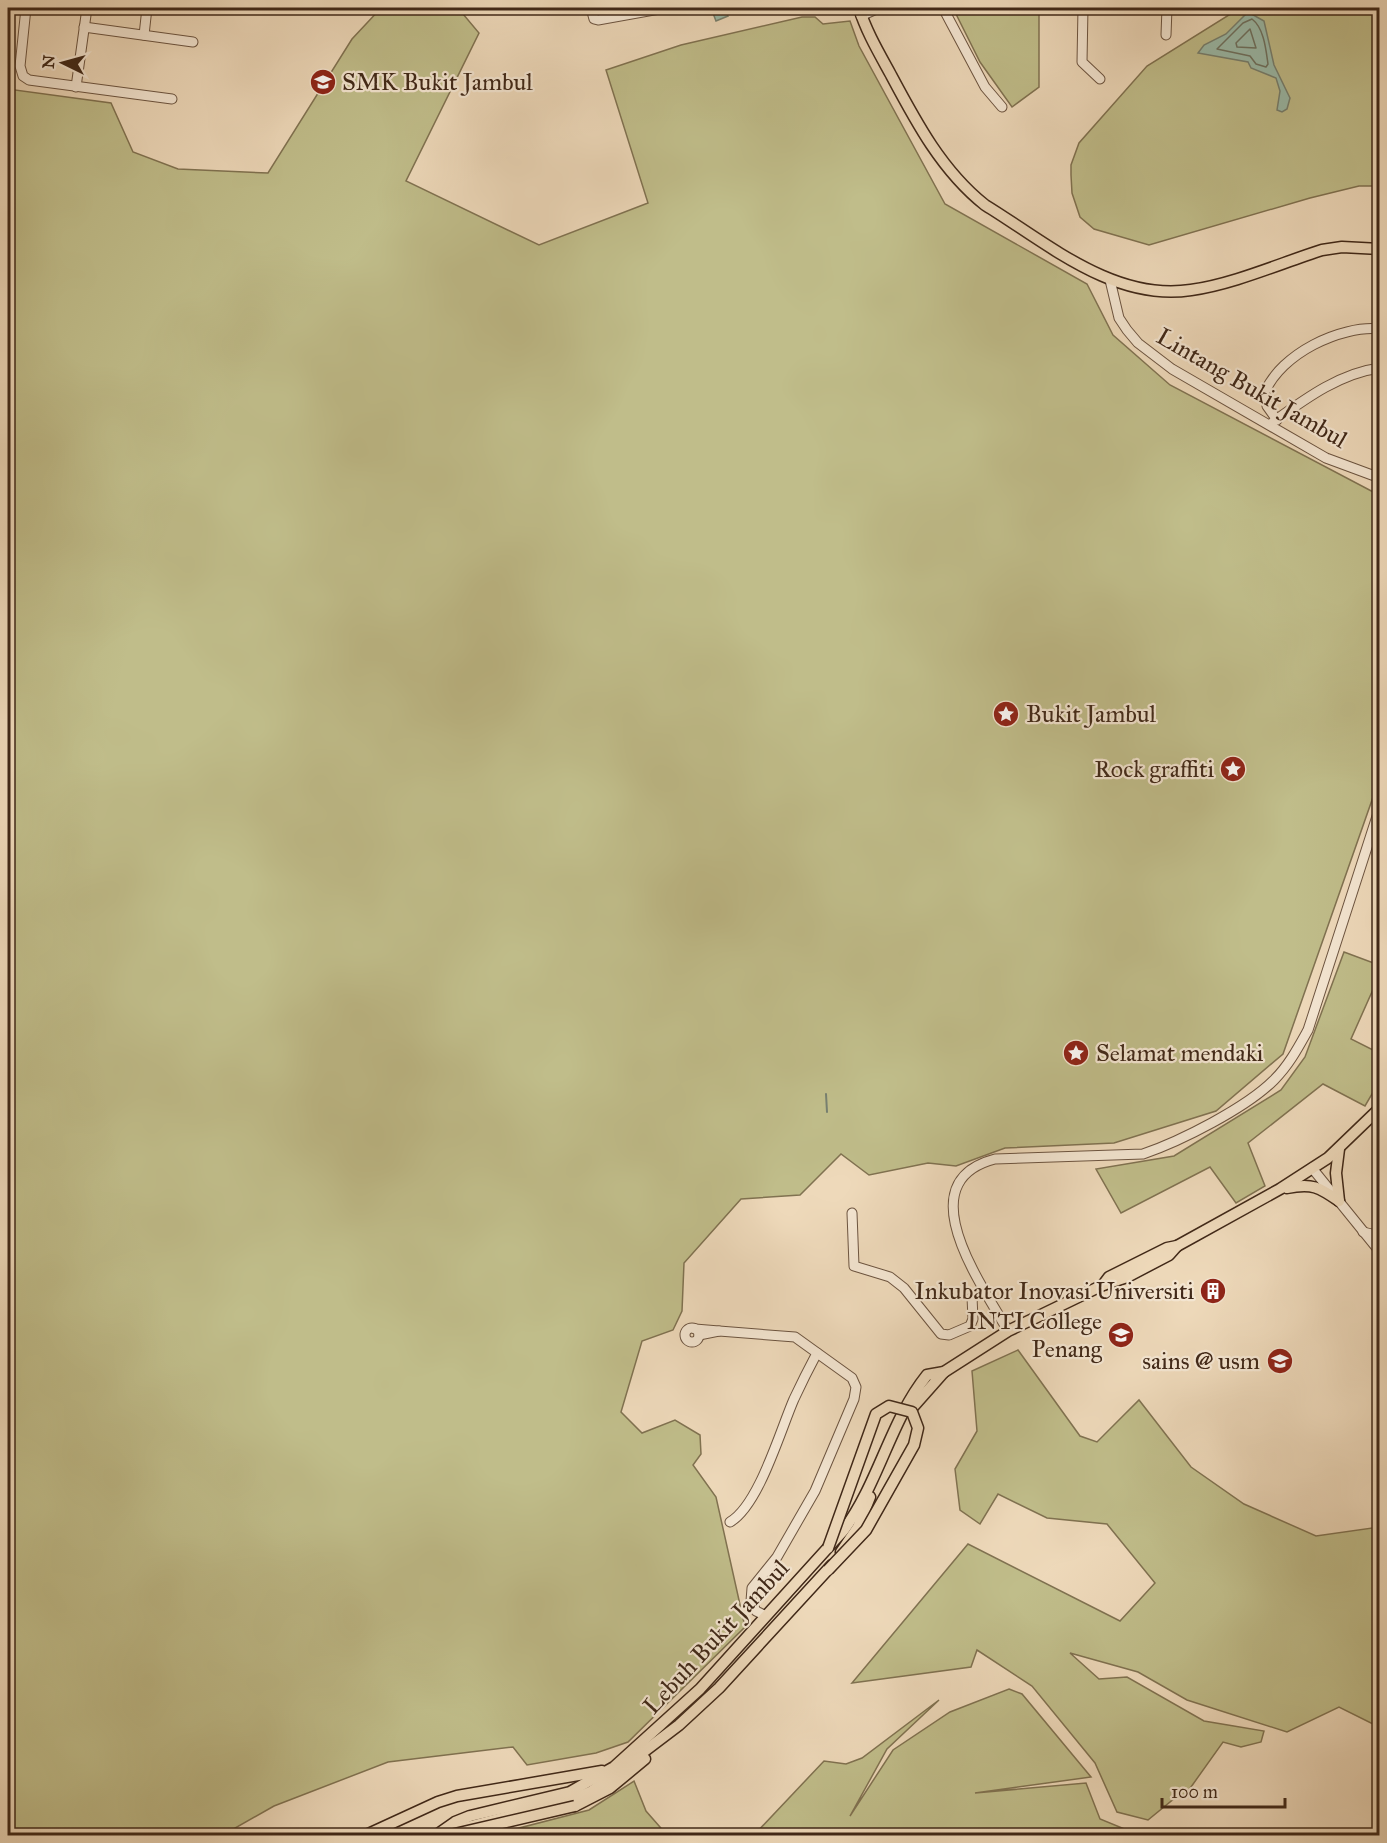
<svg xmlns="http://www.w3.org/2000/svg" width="1387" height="1843" font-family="'IM FELL Great Primer',serif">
<rect width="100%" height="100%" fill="#eed9ba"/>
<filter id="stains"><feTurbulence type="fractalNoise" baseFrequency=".00333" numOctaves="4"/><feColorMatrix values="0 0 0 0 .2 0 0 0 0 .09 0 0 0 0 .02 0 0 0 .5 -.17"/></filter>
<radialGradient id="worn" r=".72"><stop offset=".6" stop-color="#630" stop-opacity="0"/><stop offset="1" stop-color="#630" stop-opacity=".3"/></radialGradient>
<!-- green -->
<g fill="#c0bd8a" stroke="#807251" stroke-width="1.5">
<polygon points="381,8 458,8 479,33 406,181 539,245 648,203 606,70 681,45 802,17 815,17 823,24 850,21 859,46 945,204 1087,284 1113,335 1170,385 1379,495 1379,780 1283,1054 1216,1111 1114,1143 1005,1148 956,1166 928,1163 869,1175 841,1154 800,1195 741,1199 684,1263 682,1311 673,1330 642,1341 621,1412 642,1433 675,1420 700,1435 701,1454 693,1465 716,1497 745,1627 628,1742 596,1753 527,1765 513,1747 388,1762 274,1806 223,1835 8,1835 8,89 111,103 133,152 178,169 268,173 352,39"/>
<polygon points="953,8 1039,8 1039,87 1012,107 980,62"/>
<polygon points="1240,8 1379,8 1379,186 1359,186 1310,198 1149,245 1094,229 1080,217 1072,193 1071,175 1071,165 1079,143 1147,66"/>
<polygon points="1344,952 1379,965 1379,976 1351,1039 1379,1053 1379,1082 1365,1106 1323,1084 1248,1143 1265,1186 1236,1203 1210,1167 1121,1213 1096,1169 1174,1156 1281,1090 1305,1057"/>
<polygon points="1018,1350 1080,1436 1097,1442 1139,1400 1191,1467 1244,1504 1316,1536 1379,1527 1379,1727 1339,1707 1287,1732 1187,1700 1138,1672 1070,1653 1099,1679 1127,1677 1204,1721 1264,1731 1261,1742 1241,1747 1223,1742 1186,1794 1175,1798 1148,1820 1117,1812 1095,1763 1032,1686 977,1650 971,1667 852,1683 968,1544 1120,1621 1155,1583 1107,1524 1047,1518 998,1494 980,1524 960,1510 955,1469 977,1431 972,1371"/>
<polygon points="1009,1689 1022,1694 1091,1777 975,1793 1086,1783 1100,1819 1139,1835 754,1835 824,1761 846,1764 862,1758 939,1700 887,1749 850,1816 893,1750 950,1712"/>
<polygon points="634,1781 646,1811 667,1835 492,1835 589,1810"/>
</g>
<!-- water -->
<g fill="#9bbbaa" stroke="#778070" stroke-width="1.5">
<polygon points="711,8 724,8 728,16 716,21"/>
<polygon points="1248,12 1264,21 1274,65 1290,98 1287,109 1282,112 1277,110 1280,91 1276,78 1251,68 1248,62 1198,53 1204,45 1226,34"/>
</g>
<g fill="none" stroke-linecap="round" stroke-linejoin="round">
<!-- shore -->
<g stroke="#6e7261" stroke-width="1.5">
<path d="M1252 19C1264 28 1266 50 1268 64L1266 67 1256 64 1250 56 1217 49 1243 23Z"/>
<polygon points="1250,29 1256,48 1237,47 1236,43"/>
</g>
<!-- stream -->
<polyline stroke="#778070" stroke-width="2" points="826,1094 827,1112"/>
<!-- minor casing -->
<g stroke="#6c5440" stroke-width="11">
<g id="minor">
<polyline points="26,8 20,66 23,76 29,80 172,99"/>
<polyline points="591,8 594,19 598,20 665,8"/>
<polyline points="943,8 985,87 1002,107"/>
<polyline points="1083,8 1082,62 1100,79"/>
<polyline points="861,16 879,8"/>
<polyline points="84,27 193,42"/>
<polyline points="144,35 147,8"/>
<polyline points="1166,35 1167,8"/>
<polyline points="76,87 87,8"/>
<polyline points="1110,280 1119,318 1127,330 1138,343 1172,369 1326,458 1380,478"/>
<path d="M1277 420 1267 406 1265 392C1281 354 1340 325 1380 329"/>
<path d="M1273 422C1305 399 1340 373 1380 368"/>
<polyline points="1312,1168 1380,1252"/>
<polyline points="852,1213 854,1266 890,1277 904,1288 941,1334 949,1335 970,1326 973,1319 972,1297 985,1290"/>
<polyline points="1363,1232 1380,1236"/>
<circle cx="692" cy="1335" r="7"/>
<polyline points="695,1329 719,1331 699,1335"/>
<polyline points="719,1331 795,1337 852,1378 856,1387 854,1399 815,1491 777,1557 752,1588 751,1601 756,1611 766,1616"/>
<path d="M1008 1331C983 1286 906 1182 995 1159L1143 1154C1181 1141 1246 1108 1274 1080 1289 1065 1298 1048 1308 1030L1380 807"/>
<path d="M730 1522C759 1505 780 1431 794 1399 801 1384 809 1368 817 1353"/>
</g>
</g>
<!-- major casing -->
<g stroke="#402818" stroke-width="13">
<g id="major">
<path d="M859 8C866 31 879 53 891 75 916 122 942 171 985 205 1047 243 1114 302 1191 290 1234 284 1281 263 1322 250L1342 247 1380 249"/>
<polyline points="1339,1149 1336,1173 1339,1201"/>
<path d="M1287 1188C1312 1183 1319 1187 1339 1201"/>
<polyline points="1103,1285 1109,1277 1167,1248 1177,1246 1280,1189 1328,1158 1380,1108"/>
<polyline points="913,1407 944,1372"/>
<polyline points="841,1552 858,1527 870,1497"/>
<polyline points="575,1806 610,1788 645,1759"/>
<polyline points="456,1830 574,1799 592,1791 679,1725 719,1688 832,1565"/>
<polyline points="364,1836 438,1802 457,1796 602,1771"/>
<path d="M435 1836 455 1822 470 1816 570 1792 614 1767 700 1689 843 1531C879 1483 890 1421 927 1375L944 1372 1008 1331 1103 1285 1127 1277 1169 1255 1177 1246"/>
</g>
</g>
<!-- minor -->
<use href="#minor" stroke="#f4e6d2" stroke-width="9"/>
<!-- major -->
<use href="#major" stroke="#eed9ba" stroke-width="10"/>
<!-- major-bridge casing -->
<g stroke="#402818" stroke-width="13" stroke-linecap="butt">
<g id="major-bridge">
<polyline points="828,1548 876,1414 889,1406 912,1412 918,1428 914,1445 866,1530 828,1570"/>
<polyline points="446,1836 575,1806"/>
</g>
</g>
<!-- major-bridge -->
<use href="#major-bridge" stroke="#eed9ba" stroke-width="10"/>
</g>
<!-- icons -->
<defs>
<g id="school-disc" transform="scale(1.35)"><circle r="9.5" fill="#8f2418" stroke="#f4e6d2"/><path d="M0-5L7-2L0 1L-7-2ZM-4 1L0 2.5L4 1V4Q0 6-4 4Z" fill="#fff"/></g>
<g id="sight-disc" transform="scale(1.35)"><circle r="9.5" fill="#8f2418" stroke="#f4e6d2"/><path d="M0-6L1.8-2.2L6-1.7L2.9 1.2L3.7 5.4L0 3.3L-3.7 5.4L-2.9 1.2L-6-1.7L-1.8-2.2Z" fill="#fff"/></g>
<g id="building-disc" transform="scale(1.35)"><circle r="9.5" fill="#8f2418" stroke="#f4e6d2"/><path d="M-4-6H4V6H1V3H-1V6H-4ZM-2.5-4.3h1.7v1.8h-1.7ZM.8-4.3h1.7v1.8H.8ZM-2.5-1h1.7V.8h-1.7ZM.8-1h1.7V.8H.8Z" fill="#fff"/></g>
<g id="university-disc" transform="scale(1.35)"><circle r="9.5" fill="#8f2418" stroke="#f4e6d2"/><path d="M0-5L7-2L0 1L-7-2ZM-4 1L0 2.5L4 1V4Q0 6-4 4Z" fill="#fff"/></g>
</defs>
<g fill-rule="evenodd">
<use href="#school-disc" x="323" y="82"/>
<use href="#sight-disc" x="1006" y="714"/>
<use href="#sight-disc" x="1233" y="769"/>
<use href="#sight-disc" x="1076" y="1053"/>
<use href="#building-disc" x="1213" y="1291"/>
<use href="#university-disc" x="1121" y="1335"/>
<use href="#university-disc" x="1280" y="1361"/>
</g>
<g text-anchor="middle" stroke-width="4.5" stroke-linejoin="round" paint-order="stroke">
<!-- poi labels -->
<g font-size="24" fill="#402818" stroke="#f4e6d2" text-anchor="end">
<text x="342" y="90" text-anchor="start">SMK Bukit Jambul</text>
<text x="1026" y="722" text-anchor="start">Bukit Jambul</text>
<text x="1214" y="777">Rock graffiti</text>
<text x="1096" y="1061" text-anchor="start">Selamat mendaki</text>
<text x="1194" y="1299">Inkubator Inovasi Universiti</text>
<text x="1102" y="1329">INTI College<tspan x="1102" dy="28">Penang</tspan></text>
<text x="1260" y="1369">sains @ usm</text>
</g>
<!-- street labels -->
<g font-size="24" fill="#402818" stroke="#f4e6d2">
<text transform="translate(1252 388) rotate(30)" y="8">Lintang Bukit Jambul</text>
<text transform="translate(716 1637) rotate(-47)" y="8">Lebuh Bukit Jambul</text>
</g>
</g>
<!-- margin -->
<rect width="1387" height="1843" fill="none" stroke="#eed9ba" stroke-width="30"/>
<rect x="9" y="9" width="1369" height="1825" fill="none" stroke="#402818" stroke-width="3"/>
<rect x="15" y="15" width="1357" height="1813" fill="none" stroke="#402818" stroke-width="1.5"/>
<!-- north arrow -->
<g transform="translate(63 63) rotate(275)" stroke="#f4e6d2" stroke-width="4.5" paint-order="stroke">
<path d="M0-4.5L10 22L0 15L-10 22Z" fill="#402818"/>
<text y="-9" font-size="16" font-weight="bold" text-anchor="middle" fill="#402818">N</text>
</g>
<!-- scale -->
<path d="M1162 1798v9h123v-9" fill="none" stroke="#402818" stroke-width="3"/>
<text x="1171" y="1798" font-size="18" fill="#402818" stroke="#f4e6d2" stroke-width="4.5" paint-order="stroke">100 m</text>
<rect width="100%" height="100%" filter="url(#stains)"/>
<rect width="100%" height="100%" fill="url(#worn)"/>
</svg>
